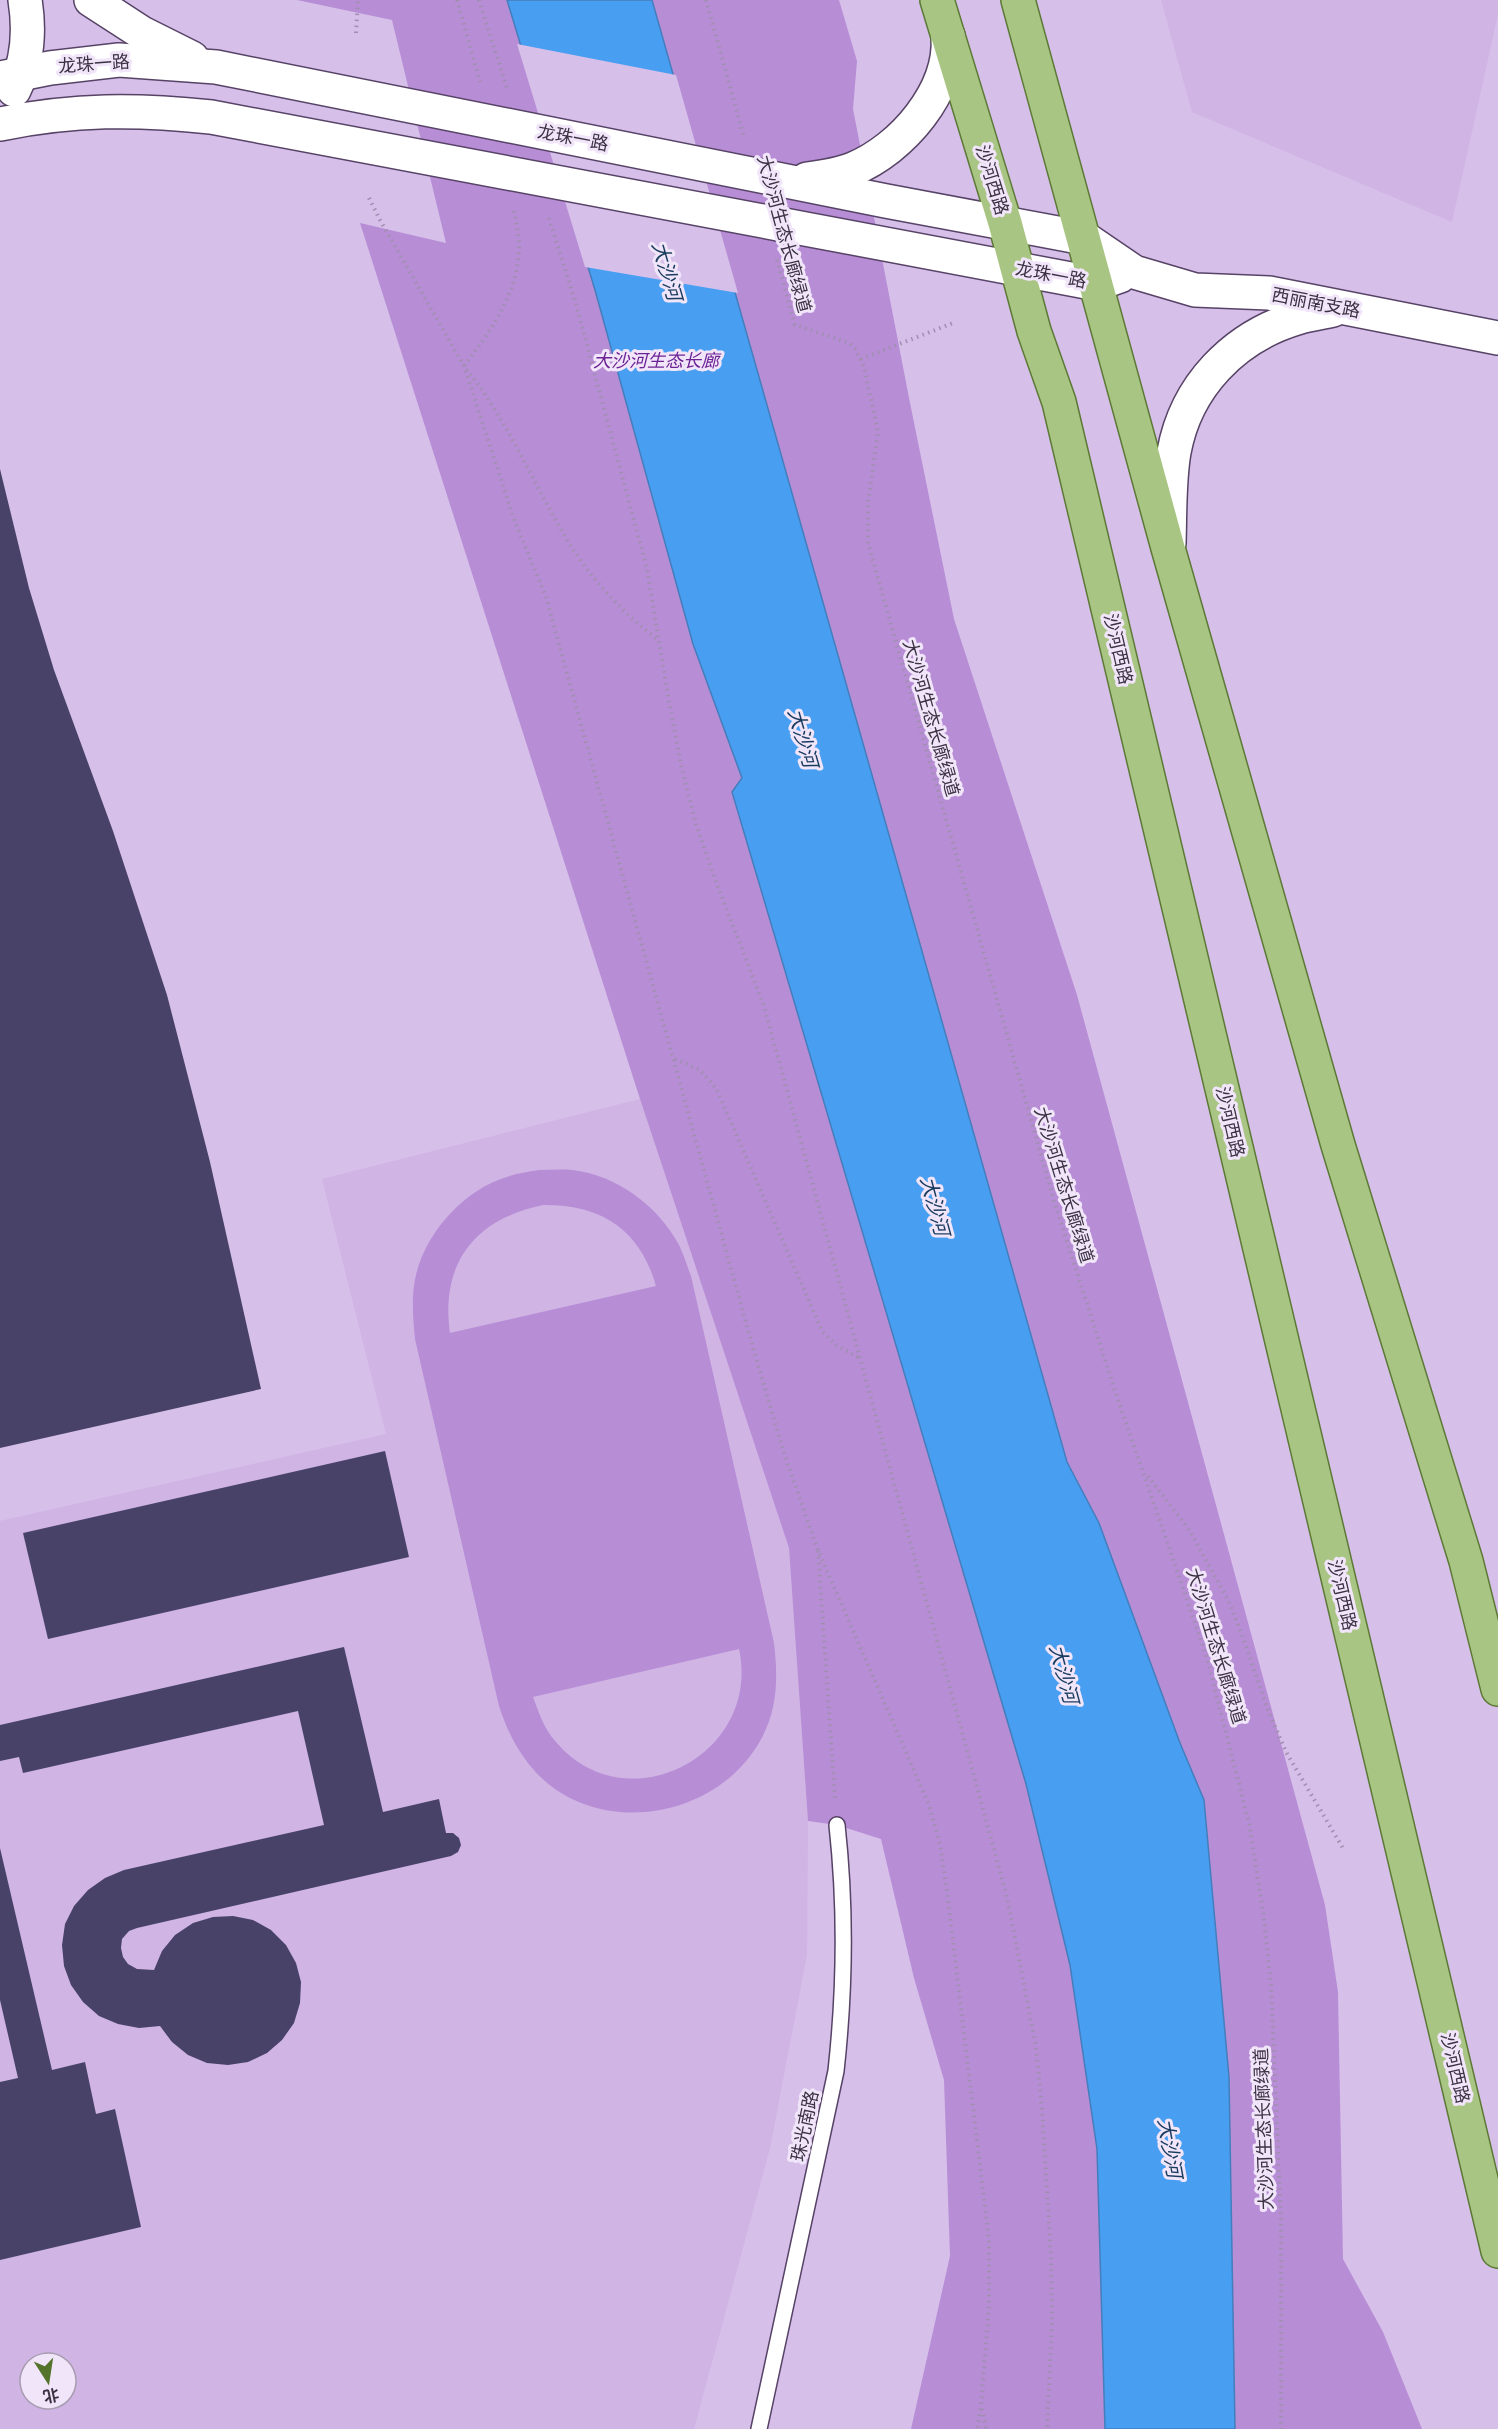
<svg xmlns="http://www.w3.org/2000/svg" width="1498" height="2429" font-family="Lora,'Noto Sans SC',serif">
<rect width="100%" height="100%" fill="#d6bfe9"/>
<!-- built -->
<g fill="#cfb4e4" fill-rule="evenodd">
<polygon points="1161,0 1498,0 1498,14 1452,222 1192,112"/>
<path d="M640 1099 789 1548 808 1821 807 1955 770 2148 694 2429H0V1521L386 1434 322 1179ZM30 2363H66V2399H30Z"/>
</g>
<!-- green -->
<g fill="#b78dd6" fill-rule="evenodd">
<polygon points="297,0 839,0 857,61 853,109 910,403 954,619 1077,995 1325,1905 1338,1992 1343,2259 1383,2332 1422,2429 911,2429 950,2256 944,2080 914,1978 881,1839 837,1825 808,1821 789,1548 640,1099 360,223 446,243 392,20"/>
<path d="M539 1170C550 1170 561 1169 572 1170 617 1175 658 1206 679 1245 684 1255 687 1266 691 1276L774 1643C778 1677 778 1710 760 1741 714 1823 587 1840 528 1763 514 1745 506 1727 499 1706L415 1339C413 1317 411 1296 416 1275 426 1232 465 1189 507 1177 517 1173 528 1172 539 1170ZM543 1205C600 1204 640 1229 656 1286L450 1333C440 1263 475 1219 543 1205ZM739 1649C762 1755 626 1825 556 1742 544 1729 539 1713 533 1697Z"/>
</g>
<!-- water -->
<polygon fill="#489ef1" stroke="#447ebc" stroke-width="1.5" points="507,0 652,0 1067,1462 1099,1523 1180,1743 1204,1800 1229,2077 1235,2429 1105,2429 1097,2149 1070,1965 1026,1784 732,792 742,778 693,644 595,290"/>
<!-- pier -->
<polygon fill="#d6bfe9" points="517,44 676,75 738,293 585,267"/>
<!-- building -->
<g fill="#484268">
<polygon points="0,469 29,588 54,670 113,831 167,995 210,1162 261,1389 0,1448"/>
<polygon points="385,1451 409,1557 48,1639 23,1533"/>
<polygon points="344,1647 383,1812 439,1799 446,1833 453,1833 459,1838 461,1845 458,1852 451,1856 137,1928 129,1931 122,1939 121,1948 123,1957 128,1964 137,1969 154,1970 162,1951 175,1935 193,1923 213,1917 233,1916 253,1920 271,1930 286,1945 296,1963 301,1982 300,2003 294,2023 282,2040 267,2053 248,2062 228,2065 207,2063 188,2055 172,2042 160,2026 139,2028 118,2024 99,2016 83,2002 71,1985 64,1966 62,1945 65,1924 74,1906 88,1890 105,1878 124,1870 324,1825 298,1711 23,1773 19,1757 0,1761 0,1725"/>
<polygon points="0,1848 52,2070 85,2062 96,2114 115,2109 141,2227 0,2260 0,2082 18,2078 0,2000"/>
</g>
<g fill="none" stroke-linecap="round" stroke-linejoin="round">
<!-- service casing -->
<g stroke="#574366" stroke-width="18">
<path id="service" d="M759 2429 836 2071C845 1989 846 1907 837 1825"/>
</g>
<!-- tertiary casing -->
<g stroke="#574366" stroke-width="36">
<g id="tertiary">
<polyline points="91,0 142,33 192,58"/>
<polyline points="0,78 50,68 119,60 216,67 886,201 1084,238 1134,272 1195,290 1269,293 1498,338"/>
<path d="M14 90C28 61 30 31 25 0"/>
<path d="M0 124C75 109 135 109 211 117L1097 284 1120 276"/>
<path d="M807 179C823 177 838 175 853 169 902 149 952 91 948 36"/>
<path d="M1169 543C1170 513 1169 481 1174 452 1186 386 1234 337 1297 318 1308 314 1321 313 1333 310"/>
</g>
</g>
<!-- primary casing -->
<g stroke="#5d7937" stroke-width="36">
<g id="primary">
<polyline points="937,0 1005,223 1034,331 1059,402 1498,2251"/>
<polyline points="1018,0 1168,548 1338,1145 1466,1561 1498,1689"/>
</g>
</g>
<!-- path -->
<g stroke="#a18fb0" stroke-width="4" stroke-dasharray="1.5 4.5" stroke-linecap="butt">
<polyline points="457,0 480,82"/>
<polyline points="479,0 507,88"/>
<polyline points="706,0 744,137"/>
<polyline points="356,33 358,0"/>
<polyline points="369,198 380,220 464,366 514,519 546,597 749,1334 784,1453 817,1548 929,1805 940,1845 946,1884 989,2240 989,2306 981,2406 977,2429"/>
<path d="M514 211C516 222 519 233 519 244 520 290 491 331 464 366 508 420 533 484 569 543 592 580 623 613 658 640"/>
<polyline points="549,218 576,304 647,569 669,702 682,769 696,824 713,874 764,1006 1007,1897 1036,2047 1042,2109 1051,2256 1052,2323 1047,2429"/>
<polyline points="777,260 795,325 849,343 855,349 864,367 878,432 868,504 868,543 1054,1201 1115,1391 1207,1658 1249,1823 1263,1911 1271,1985 1281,2221 1281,2429"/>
<polyline points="861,359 953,323"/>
<polyline points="675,1059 700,1070 716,1088 822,1331 836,1345 861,1359"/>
<polyline points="1148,1476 1190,1531 1228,1600 1241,1632 1268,1710 1286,1752 1344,1850"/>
<polyline points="818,1551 835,1798"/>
<polyline points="982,2409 986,2429"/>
</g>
<!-- service -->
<use href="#service" stroke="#fff" stroke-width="15"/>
<!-- tertiary -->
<use href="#tertiary" stroke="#fff" stroke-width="33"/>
<!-- primary -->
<use href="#primary" stroke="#a9c583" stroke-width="33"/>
</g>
<g text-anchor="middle" stroke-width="6" stroke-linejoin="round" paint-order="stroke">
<!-- street labels -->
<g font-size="18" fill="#3b3242" stroke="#f1e5fa">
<text transform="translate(94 64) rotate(-4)" y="6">龙珠一路</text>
<text transform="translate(573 138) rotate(11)" y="6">龙珠一路</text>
<text transform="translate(992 180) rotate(73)" y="6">沙河西路</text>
<text transform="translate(784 234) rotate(75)" y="6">大沙河生态长廊绿道</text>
<text transform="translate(1051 275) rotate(11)" y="6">龙珠一路</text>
<text transform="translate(1316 303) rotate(11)" y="6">西丽南支路</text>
<text transform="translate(1118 649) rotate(77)" y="6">沙河西路</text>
<text transform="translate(931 718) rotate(74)" y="6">大沙河生态长廊绿道</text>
<text transform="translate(1230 1122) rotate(77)" y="6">沙河西路</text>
<text transform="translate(1064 1185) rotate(73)" y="6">大沙河生态长廊绿道</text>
<text transform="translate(1342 1595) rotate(77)" y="6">沙河西路</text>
<text transform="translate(1216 1646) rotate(73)" y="6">大沙河生态长廊绿道</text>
<text transform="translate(1455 2068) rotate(77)" y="6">沙河西路</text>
<text transform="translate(805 2126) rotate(-78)" y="6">珠光南路</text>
<text transform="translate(1264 2129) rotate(-92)" y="6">大沙河生态长廊绿道</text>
</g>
<!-- park labels -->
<g font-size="18" font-style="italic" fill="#6c2395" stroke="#f1e5fa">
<text x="656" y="367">大沙河生态长廊</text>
</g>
<!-- water labels -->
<g font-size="20" font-style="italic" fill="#193b5d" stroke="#f1e5fa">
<text transform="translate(667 271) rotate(74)" y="7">大沙河</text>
<text transform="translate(803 738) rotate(74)" y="7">大沙河</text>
<text transform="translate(935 1206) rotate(75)" y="7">大沙河</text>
<text transform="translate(1064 1674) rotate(75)" y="7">大沙河</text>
<text transform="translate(1170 2148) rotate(80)" y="7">大沙河</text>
</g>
</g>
<!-- north arrow -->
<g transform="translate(48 2381) rotate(168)"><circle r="28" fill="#f1e5fa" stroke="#a89db0" stroke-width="1.5"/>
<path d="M0-4.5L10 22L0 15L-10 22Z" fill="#54742c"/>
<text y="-9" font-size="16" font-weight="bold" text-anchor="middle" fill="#3b3242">北</text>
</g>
</svg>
